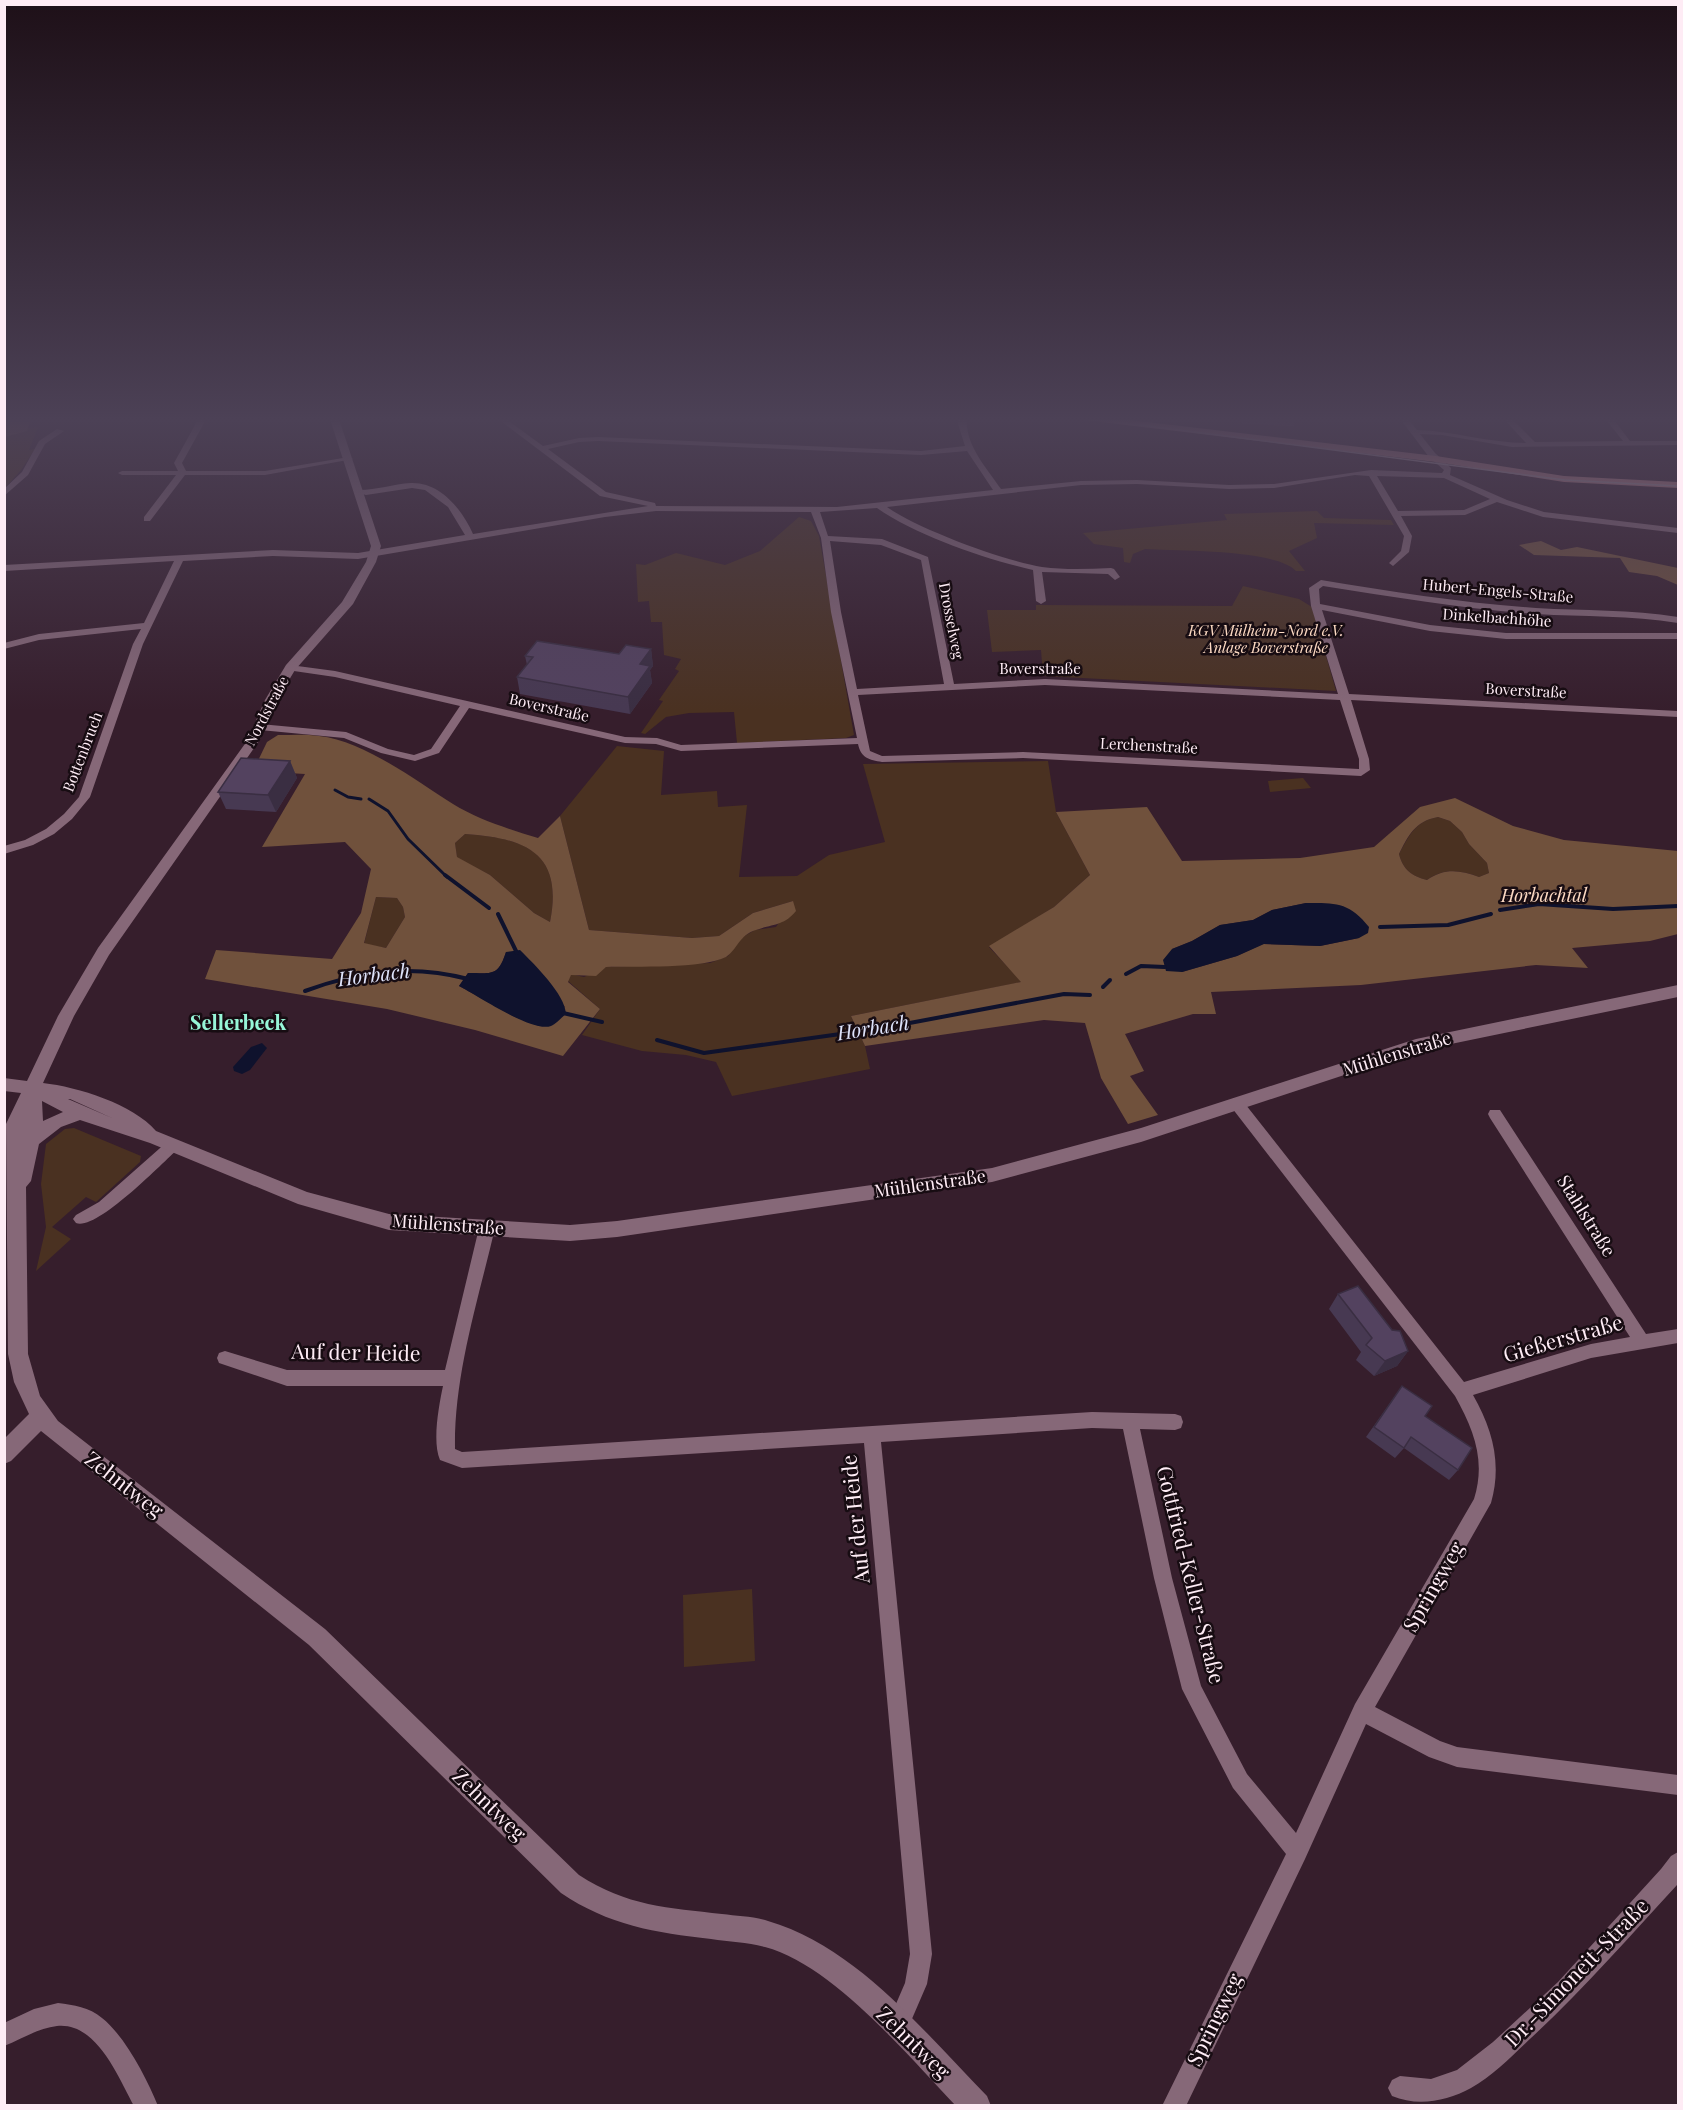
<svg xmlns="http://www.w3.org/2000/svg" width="1683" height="2110" font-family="'Playfair Display',serif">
<rect width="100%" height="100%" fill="#361e2c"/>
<!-- green -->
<g fill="#4a3121">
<polygon points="32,416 28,428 38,427 29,450 35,449 21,470 5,488 4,434"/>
<path d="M1317 511 1324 518 1391 520 1394 525 1314 523 1317 538 1289 551 1305 571H1296C1276 549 1177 551 1145 549L1133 554 1130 563 1124 562 1123 548 1094 544 1083 533 1227 520 1224 514Z"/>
<polygon points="799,517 811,521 819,536 854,735 846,738 737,743 734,712 689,713 666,717 645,734 641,733 663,701 659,700 679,671 675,669 681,659 664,655 662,622 651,622 649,601 638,602 636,564 645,565 676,553 725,565 760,551"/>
<polygon points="1243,586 1299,599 1312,607 1336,691 1043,676 1041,650 992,652 987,610 1036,610 1036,605 1232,606"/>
<polygon points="617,746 664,751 661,795 717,791 718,807 747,805 739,877 797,876 829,855 885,842 863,764 1048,761 1056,812 1090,875 1054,907 989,947 1022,982 851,1016 865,1046 870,1069 732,1096 716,1062 686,1055 642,1051 582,1035 600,1009 568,981 571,974 584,977 606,967 710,963 728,956 739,939 755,930 776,927 793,901 753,913 719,936 692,938 589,930 560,816"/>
<polygon points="1303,778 1311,788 1270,792 1268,781"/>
<path d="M1438 817 1450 821 1462 832 1469 844 1487 863 1489 873 1479 877C1460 870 1444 868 1427 880 1412 876 1403 870 1399 854 1409 836 1415 821 1438 817Z"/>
<path d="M465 834C525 838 564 852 550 922L534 913 490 875 457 858 455 843Z"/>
<polygon points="376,897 397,898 403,907 405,917 386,948 364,944"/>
<polygon points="74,1128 141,1156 140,1162 96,1202 86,1197 52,1227 71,1239 36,1271 46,1227 41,1184 46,1144 65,1129"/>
<polygon points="752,1589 755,1661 684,1667 683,1595"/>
</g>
<!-- forest -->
<g fill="#70513c" fill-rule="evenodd">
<polygon points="9,416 32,416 27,431 5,437 5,421"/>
<polygon points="1541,541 1561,550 1577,547 1678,568 1678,585 1657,576 1629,572 1620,558 1534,555 1519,545"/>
<path d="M278 735C292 735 306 734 319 736 364 741 415 780 453 804 479 820 509 829 538 838L560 816 589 930 692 938 719 936 753 913 793 901 796 911C784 926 772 924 756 930 739 935 737 950 726 957 703 969 635 966 606 967L596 976 571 975 568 982 600 1009 563 1056 475 1030 387 1009 205 979 216 950 332 959 361 913 371 869 345 842 262 847 305 774 253 771 267 742ZM465 834C524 838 564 852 550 922L534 913 490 875 457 857 455 843ZM376 897 397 898 403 907 405 917 386 948 364 943ZM506 952 565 1007 539 1026 515 1017 459 986 468 973C492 973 498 977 506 952Z"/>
<path d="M1455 798 1513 826 1564 840 1678 851V934L1650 941 1572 948 1588 968 1536 965 1361 985 1211 992 1216 1014H1193L1125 1034 1144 1071 1130 1076 1158 1115 1128 1124 1101 1078 1085 1023 1044 1020 865 1046 851 1016 1021 982 989 946 1054 907 1090 875 1056 812 1147 807 1182 861 1300 858 1374 847 1420 807ZM1438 817 1450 821 1462 832 1469 844 1487 863 1489 873 1479 877C1459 870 1445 868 1427 880 1412 876 1403 870 1399 854 1408 836 1415 821 1438 817ZM1306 903 1359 938 1320 946 1263 944 1237 956 1182 972 1172 949 1192 941 1220 925 1253 920 1272 910Z"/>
</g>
<!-- water -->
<g fill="#0f122d">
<path d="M1306 903C1336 903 1349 902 1369 927L1368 933 1359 938 1320 946 1264 944 1237 956 1182 972 1166 971 1163 960 1172 949 1192 941 1220 925 1253 920 1272 910Z"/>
<path d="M520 950C534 964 565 994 566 1014 562 1017 556 1024 551 1026 532 1033 477 995 459 986L468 973C492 973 498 977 506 952Z"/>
<polygon points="262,1043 267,1048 250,1070 242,1074 234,1071 233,1067 251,1047"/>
</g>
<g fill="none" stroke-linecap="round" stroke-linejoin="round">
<!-- stream-far1 -->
<g stroke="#0f122d" stroke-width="3">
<polyline points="335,790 348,797 361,799"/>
<polyline points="369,799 388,811 408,839 447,877"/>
</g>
<!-- stream -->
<g stroke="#0f122d" stroke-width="4">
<polyline points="445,875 489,908"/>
<polyline points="1500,910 1539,904 1613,909 1678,906"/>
<polyline points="498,914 517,953"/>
<polyline points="1380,927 1448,925 1491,914"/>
<polyline points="1126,974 1141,966 1165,967"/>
<polyline points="1103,987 1110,980"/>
<path d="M305 991C359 971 412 964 468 979"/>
<polyline points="563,1013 602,1022"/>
<polyline points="657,1040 704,1053 883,1028 1064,994 1090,995"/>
</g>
<!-- minor -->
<g fill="#866878" fill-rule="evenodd">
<polygon points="200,416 208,416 182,463 186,471 265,471 349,457 353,459 265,475 185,475 150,521 144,521 144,517 176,475 122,475 118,473 122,471 178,471 174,463"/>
<path d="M494 416H502L543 446 579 438 598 437 921 451 965 446 958 424 959 416H967C964 444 986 467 1001 489L1081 481 1137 480 1229 485 1274 484 1371 470 1442 473 1444 470 1429 457 1398 416H1406L1417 430C1453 431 1490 443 1526 443L1501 416H1509L1535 442 1623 441 1603 416H1611L1630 441H1678V445L1512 447 1442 435 1420 434 1435 453 1451 468 1450 475 1507 500 1544 512 1678 528V533L1543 517 1497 502 1465 515 1401 516 1412 536 1409 552 1393 566 1389 563 1401 551 1404 536 1369 476 1355 475 1274 488 1229 489 1137 484 1081 485 887 507C918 529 1004 561 1042 567 1065 570 1088 569 1111 568L1114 569 1120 577 1115 580 1108 574 1042 572 1046 601 1041 604 1036 601 1033 570C985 559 917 536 877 508L820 512 828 536 882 539 928 557 954 684 1045 679 1338 694 1311 606 1309 588 1321 580C1393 592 1464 603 1536 608 1584 611 1631 609 1678 617V623C1631 615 1584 617 1536 614 1464 609 1394 597 1323 586L1319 589 1320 604 1430 625 1506 633H1678V639H1506L1430 631 1322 610 1349 694 1678 711V717L1351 700 1369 759 1370 770 1361 776 1023 758 882 762C869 760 861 758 858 744L681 751 656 744 625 743 469 708 439 753 415 761 381 753 344 738 260 730 255 727 260 724 346 732 388 749 414 755 431 749 460 706 335 677 287 670 285 668 290 665 335 671 625 737 657 738 681 745 857 738 831 612 821 538 811 512 656 511 605 517 358 559 273 556 183 561 143 644 90 797 72 819 54 834 33 845 4 854V846L25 840 46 829 64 814 79 797 133 644 141 629 39 640 4 649V643L39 634 144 623 174 561 4 571V565L273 550 358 553 465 535 448 507 425 490 412 488 366 495 355 492 359 490C377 490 393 484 411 483 440 482 462 509 473 534L648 506 600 496ZM598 441 921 455 967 451 993 490 837 507 656 506 655 503 606 492 548 449 579 442ZM1377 476 1444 478 1490 499 1464 510 1398 511ZM830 541 881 545 921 560 944 684 857 689 841 612ZM1045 685 1340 700 1359 759V769L1023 752 882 756 870 751 858 695Z"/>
<polygon points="57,429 64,431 45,444 28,475 4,496 4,489 22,472 39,441"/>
<path d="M1237 1099 1242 1100 1464 1382 1591 1344 1630 1337 1490 1118 1488 1114 1490 1110H1500L1646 1334 1678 1329V1343L1591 1358 1473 1395C1493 1430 1502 1464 1491 1503L1375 1707 1440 1741 1457 1747 1678 1775V1795L1457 1767 1429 1757 1366 1724 1305 1859 1186 2106H1162L1286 1854 1233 1788 1182 1689 1154 1578 1123 1429 1092 1428 881 1442 932 1954 927 1984 905 2035 897 2038 889 2035 886 2027 905 1983 910 1954 864 1443 462 1468 440 1460C432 1442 439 1405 443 1386H287L219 1363 217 1358 219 1353 225 1351 287 1370H445L479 1228 482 1223 487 1222 492 1223 495 1228C478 1301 454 1374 455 1449L462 1452 1092 1412 1175 1414 1181 1416 1183 1422 1181 1428 1175 1430 1140 1429 1172 1578 1201 1686 1247 1774 1296 1833 1355 1704 1474 1499C1486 1461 1474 1430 1455 1396L1232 1108 1230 1104 1232 1100Z"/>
<path d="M173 1139 178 1141 180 1145 178 1149C161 1164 97 1231 76 1223L73 1219 76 1215 99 1202 168 1141Z"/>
<path d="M1678 1852V1881L1677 1885C1629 1937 1583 1990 1531 2038 1513 2055 1493 2076 1471 2088 1447 2101 1418 2107 1392 2096L1388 2088 1392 2080 1400 2076 1431 2079 1457 2070 1493 2042 1558 1982 1661 1869 1671 1856Z"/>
<path d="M58 2003C74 2005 89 2007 102 2018 125 2036 147 2079 158 2106H134C118 2077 97 2022 57 2026 38 2028 22 2039 4 2046V2023L34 2009Z"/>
</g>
<!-- tertiary -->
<path fill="#866878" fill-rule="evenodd" d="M329 416H338L381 546 376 562 353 604 295 670 277 700 259 741 109 955 74 1016 43 1083C78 1087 133 1104 156 1131L307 1192 389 1214 570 1225 617 1221 992 1168 1141 1128 1416 1039 1678 985V997L1417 1051 1141 1142 992 1182 617 1237 570 1241 389 1230 298 1204 150 1143 80 1120 61 1127 39 1144 31 1181 26 1187 28 1354 40 1396 58 1421 325 1629 579 1875C626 1906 669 1908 722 1914 737 1916 753 1916 768 1921 857 1947 924 2032 987 2096L991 2106H956C908 2056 833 1965 765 1947 748 1942 729 1942 711 1939 656 1933 608 1925 561 1893L309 1645 41 1431 11 1461 4 1464V1439L29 1414 14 1382 8 1354 6 1124 21 1093 4 1091V1078L27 1081 58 1016 98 948 247 741 265 700 286 665 342 602 366 562 371 546ZM68 1099H70L112 1118ZM42 1101 63 1112 43 1121Z"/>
<!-- primary -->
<polygon fill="#c5888e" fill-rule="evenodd" points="1071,416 1096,416 1436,456 1564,476 1678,482 1678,488 1564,482 1436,462 1076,419"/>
<!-- tram -->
<polyline stroke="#b7a3ae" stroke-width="1.5" points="1072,416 1565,480 1678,486"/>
</g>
<!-- wall -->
<g fill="#473952">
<polygon points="1238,416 1297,416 1294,426 1243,424"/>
<polygon points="651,649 653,666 650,670 652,683 630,714 520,694 517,677 527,665 525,656 619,654"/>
<polygon points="290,761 297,778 276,812 226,809 218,792"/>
<polygon points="1338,1294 1408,1351 1397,1366 1374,1376 1356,1360 1361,1352 1329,1309"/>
<polygon points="1402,1386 1425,1416 1458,1470 1449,1480 1404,1448 1395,1458 1366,1437"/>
</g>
<!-- shaded-wall -->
<g fill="#3a2e42">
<polygon points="651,649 653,666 650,670 652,683 630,714 628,697 640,664"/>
<polygon points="290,761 297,778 276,812 268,795"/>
<polygon points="1408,1351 1397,1366 1374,1376 1385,1361"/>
</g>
<!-- building -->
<g fill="#53425f" stroke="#3a2e42" stroke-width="1.5">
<polygon points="537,641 619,654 626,645 651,649 640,664 650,666 628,697 517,677 533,657 525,656"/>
<polygon points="241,758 290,761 268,795 218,792"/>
<polygon points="1358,1286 1392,1330 1400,1331 1408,1351 1385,1361 1366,1345 1372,1338 1338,1294"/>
<polygon points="1402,1386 1432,1406 1425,1416 1472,1448 1458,1470 1411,1437 1404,1448 1374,1427"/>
</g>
<!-- sky -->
<linearGradient id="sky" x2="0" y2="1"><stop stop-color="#1e1018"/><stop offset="0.59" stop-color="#4c4156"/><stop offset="1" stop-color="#4c4156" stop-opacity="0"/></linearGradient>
<rect width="1683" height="711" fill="url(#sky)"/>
<g text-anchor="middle" stroke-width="5" stroke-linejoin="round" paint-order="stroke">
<!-- far-street labels -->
<g font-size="15" fill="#feecf5" stroke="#170c12">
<text transform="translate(1498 591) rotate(5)" y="5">Hubert-Engels-Straße</text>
<text transform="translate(1497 618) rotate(4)" y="5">Dinkelbachhöhe</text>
<text transform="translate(951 621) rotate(79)" y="5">Drosselweg</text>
<text x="1040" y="674">Boverstraße</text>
<text transform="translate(1526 691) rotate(3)" y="5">Boverstraße</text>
<text transform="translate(549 708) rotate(13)" y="5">Boverstraße</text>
<text transform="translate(267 711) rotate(-62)" y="5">Nordstraße</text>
<text transform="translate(1149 746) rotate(3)" y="5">Lerchenstraße</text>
<text transform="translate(83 752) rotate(-69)" y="5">Bottenbruch</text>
</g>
<!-- far-park labels -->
<g font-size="15" font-style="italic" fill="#fddac3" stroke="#170c12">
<text x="1266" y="636">KGV Mülheim-Nord e.V.<tspan x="1266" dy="17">Anlage Boverstraße</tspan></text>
</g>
<!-- park labels -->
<g font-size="18" font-style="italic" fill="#fddac3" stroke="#170c12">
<text x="1544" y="902">Horbachtal</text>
</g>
<!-- street labels -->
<g font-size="18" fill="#feecf5" stroke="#170c12">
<text transform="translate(1397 1054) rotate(-17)" y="6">Mühlenstraße</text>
<text transform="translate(930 1184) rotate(-8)" y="6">Mühlenstraße</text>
<text transform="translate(1586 1216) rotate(58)" y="6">Stahlstraße</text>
<text transform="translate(448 1225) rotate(4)" y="6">Mühlenstraße</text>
</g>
<!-- water labels -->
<g font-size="20" font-style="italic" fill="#dee3fb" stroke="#170c12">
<text transform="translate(374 975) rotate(-7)" y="7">Horbach</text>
<text transform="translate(873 1028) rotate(-9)" y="7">Horbach</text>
</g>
<!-- neighbourhood labels -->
<g font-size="20" font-weight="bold" fill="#97f6d8" stroke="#170c12">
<text x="238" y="1030">Sellerbeck</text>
</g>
<!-- near-street labels -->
<g font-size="21" fill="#feecf5" stroke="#170c12">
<text transform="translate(1563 1339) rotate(-16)" y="7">Gießerstraße</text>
<text transform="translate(356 1353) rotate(1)" y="7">Auf der Heide</text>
<text transform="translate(124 1485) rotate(38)" y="7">Zehntweg</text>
<text transform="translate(856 1519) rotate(-96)" y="7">Auf der Heide</text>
<text transform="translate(1190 1575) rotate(76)" y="7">Gottfried-Keller-Straße</text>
<text transform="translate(1434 1587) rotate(-60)" y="7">Springweg</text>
<text transform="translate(489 1805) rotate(44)" y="7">Zehntweg</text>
<text transform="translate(1577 1973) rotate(-46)" y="7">Dr.-Simoneit-Straße</text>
<text transform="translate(1215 2020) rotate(-64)" y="7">Springweg</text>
<text transform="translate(913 2043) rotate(44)" y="7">Zehntweg</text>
</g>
</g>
<!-- border -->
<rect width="1683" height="2110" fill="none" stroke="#feecf5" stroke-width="12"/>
</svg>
